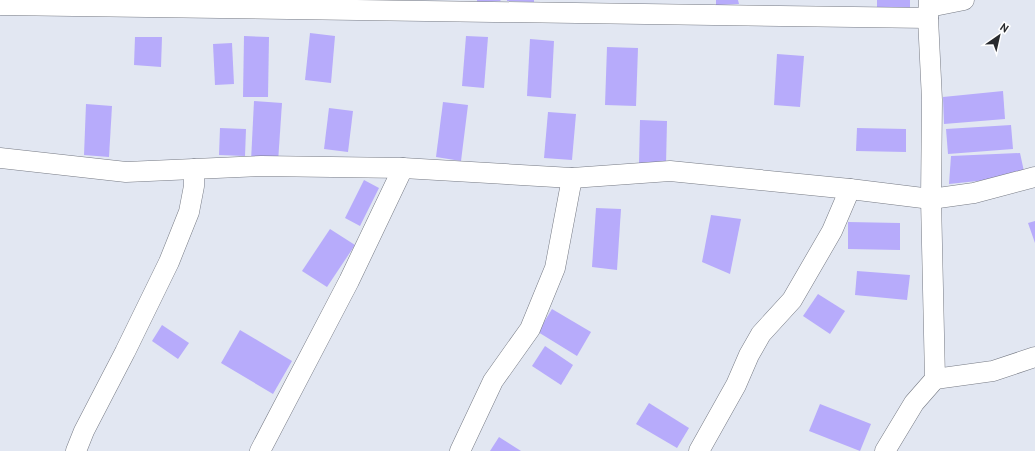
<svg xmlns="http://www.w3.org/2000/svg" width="1035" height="451" font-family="'PT Sans',sans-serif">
<rect width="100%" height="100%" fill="#e2e7f2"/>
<!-- building -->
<g fill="#b7abfb">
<polygon points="477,0 500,0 501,1 477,2"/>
<polygon points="507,0 534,0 534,2 507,1"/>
<polygon points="716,0 738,0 739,4 716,5"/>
<polygon points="877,0 910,0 910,10 877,11"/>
<polygon points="310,33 335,36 331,83 305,80"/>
<polygon points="244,36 269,37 268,97 243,97"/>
<polygon points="466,36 488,37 484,88 462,86"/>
<polygon points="135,37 162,37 161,67 134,65"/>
<polygon points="530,39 554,41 551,98 527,96"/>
<polygon points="232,43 234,84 215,85 213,44"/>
<polygon points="607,47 638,48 636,106 605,105"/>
<polygon points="777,54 804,56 800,107 774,105"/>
<polygon points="1003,91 1005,119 944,124 943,97"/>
<polygon points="254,101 282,103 278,162 251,161"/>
<polygon points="443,102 468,105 461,161 436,157"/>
<polygon points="86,104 112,106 109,157 84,155"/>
<polygon points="329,108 353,111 348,152 324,149"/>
<polygon points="548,112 576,114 572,160 544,158"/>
<polygon points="640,120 667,121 666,165 639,164"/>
<polygon points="1011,125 1013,149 948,154 946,129"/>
<polygon points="220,128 246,129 245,156 219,155"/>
<polygon points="857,128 906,129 906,152 856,151"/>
<polygon points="1020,153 1025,176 949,184 951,156"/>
<polygon points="364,180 379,188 360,226 345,218"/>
<polygon points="596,208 621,209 617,270 592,267"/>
<polygon points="711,215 741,219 730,274 702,262"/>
<polygon points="1035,221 1035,243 1028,223"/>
<polygon points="848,222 900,223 900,250 848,249"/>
<polygon points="330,229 355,245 327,287 302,271"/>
<polygon points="857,271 910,275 907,300 855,295"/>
<polygon points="818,294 845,311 830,334 803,316"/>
<polygon points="552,309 591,332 577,356 538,332"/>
<polygon points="162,325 189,343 178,359 152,341"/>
<polygon points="240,330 292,361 273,394 221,363"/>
<polygon points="545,346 573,365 561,385 532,366"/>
<polygon points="649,403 689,428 677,448 636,424"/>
<polygon points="820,404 871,424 860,451 809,431"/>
<polygon points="499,437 521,451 490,451"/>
</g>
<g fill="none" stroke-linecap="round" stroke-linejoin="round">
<!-- minor casing -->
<g stroke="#767a84" stroke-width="21">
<g id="minor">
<polyline points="0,5 928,18"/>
<polyline points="929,7 964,0"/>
<polyline points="0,158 126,172 261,166 403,168 572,178 670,171 850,189 931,199 974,193 1035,177"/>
<polyline points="935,379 993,371 1035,357"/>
<polyline points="76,451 84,431 125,352 169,262 189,212 194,186 194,169"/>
<polyline points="260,451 349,281 403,168"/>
<polyline points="460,451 493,381 530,329 555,268 572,178"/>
<polyline points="699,451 736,385 749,355 761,334 792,300 832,231 850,189"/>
<polyline points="885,451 914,403 935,379 931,199 932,100 928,18 929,0"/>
</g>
</g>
<!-- minor -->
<use href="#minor" stroke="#fff" stroke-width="20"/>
</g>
<!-- north arrow -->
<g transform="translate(999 36) rotate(34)" stroke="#ffffff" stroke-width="3" paint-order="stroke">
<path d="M0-3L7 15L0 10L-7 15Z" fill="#282a2e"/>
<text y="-6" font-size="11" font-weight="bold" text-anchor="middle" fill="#282a2e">N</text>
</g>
</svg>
